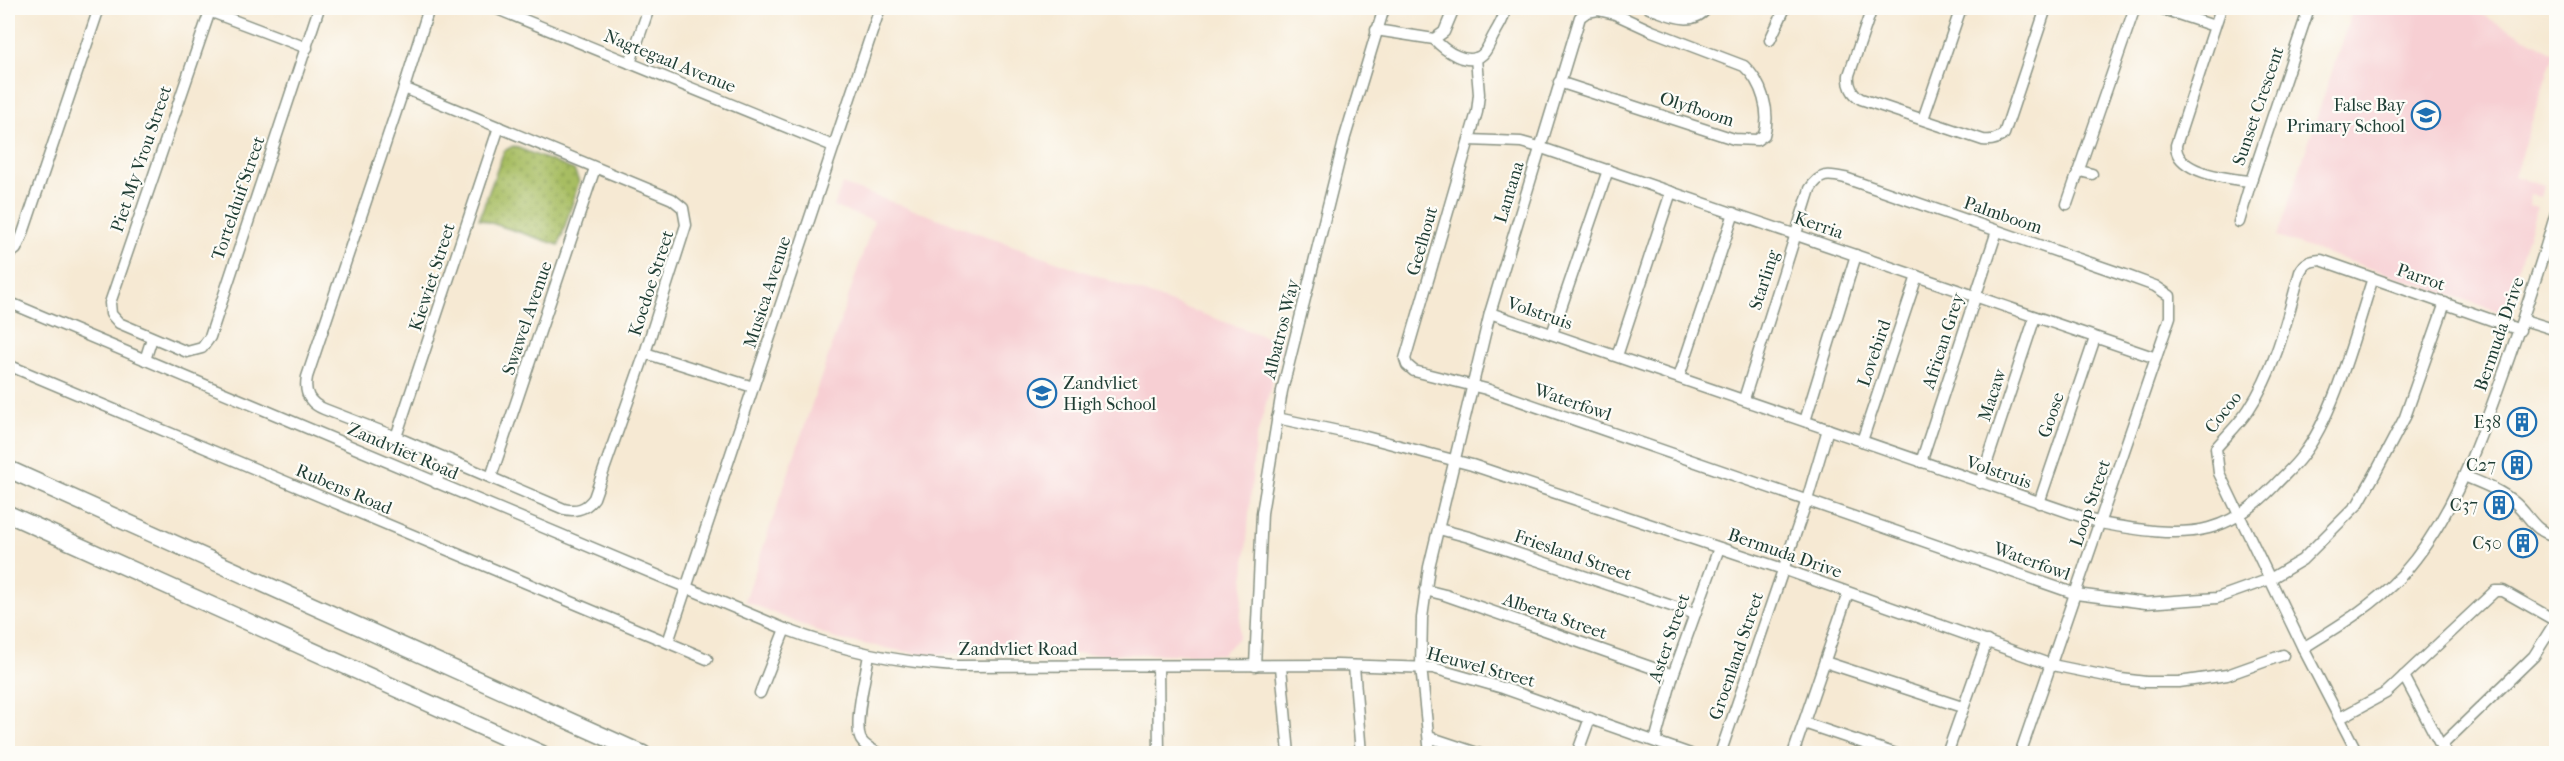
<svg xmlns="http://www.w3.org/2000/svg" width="2564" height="761" font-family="'IM FELL French Canon',serif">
<defs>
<pattern id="park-dots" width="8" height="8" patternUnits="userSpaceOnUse" patternTransform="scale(1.5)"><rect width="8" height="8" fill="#a7bd62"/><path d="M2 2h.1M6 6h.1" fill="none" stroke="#879b52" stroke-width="1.8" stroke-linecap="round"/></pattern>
</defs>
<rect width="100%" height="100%" fill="#fdfcf7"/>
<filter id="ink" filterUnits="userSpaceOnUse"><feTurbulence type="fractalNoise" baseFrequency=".0167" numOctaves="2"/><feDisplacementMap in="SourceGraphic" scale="12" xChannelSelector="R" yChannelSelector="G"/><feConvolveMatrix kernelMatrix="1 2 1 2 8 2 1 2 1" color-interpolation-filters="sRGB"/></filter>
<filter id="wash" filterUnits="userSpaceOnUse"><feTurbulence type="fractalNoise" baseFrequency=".008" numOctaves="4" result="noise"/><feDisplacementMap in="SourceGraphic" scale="24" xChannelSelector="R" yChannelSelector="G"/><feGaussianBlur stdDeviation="1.35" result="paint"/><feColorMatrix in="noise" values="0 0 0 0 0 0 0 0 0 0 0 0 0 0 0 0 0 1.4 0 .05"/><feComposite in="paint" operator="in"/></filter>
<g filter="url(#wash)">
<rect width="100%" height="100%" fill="#f6e9d3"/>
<!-- built -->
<g fill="#f7cfd3">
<polygon points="2353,8 2469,8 2554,53 2514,176 2544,186 2541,197 2531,195 2529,205 2537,207 2504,313 2277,237"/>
<polygon points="842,184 1283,343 1255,443 1239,637 1222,654 919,654 836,639 745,601 874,221 834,207"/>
</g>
<!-- park -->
<polygon fill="url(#park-dots)" stroke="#637d4b" stroke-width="1.5" points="513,146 574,170 579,182 559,245 479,219 504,151"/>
</g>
<g filter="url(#ink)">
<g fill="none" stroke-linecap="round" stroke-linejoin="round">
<!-- minor casing -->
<g stroke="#8a9384" stroke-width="13">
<g id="minor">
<polyline points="201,8 307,48"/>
<polyline points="495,8 833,146"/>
<path d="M1649 8C1668 14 1692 28 1707 8"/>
<path d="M1872 8 1849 75C1848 85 1852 94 1861 99L1983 140C1991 141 1997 140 2004 134L2046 8"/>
<polyline points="2160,8 2214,26"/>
<path d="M2221 8 2176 145C2175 173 2229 179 2251 181"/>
<polyline points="210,11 110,303 111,314 119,323 187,352 202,348 210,337 319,8"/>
<polyline points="1376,30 1434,39 1444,32 1454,8"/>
<path d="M1434 39C1444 50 1468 68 1483 54 1488 49 1491 39 1495 33 1499 25 1506 17 1503 8"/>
<polyline points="1770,40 1785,8"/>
<polyline points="1476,58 1479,94 1477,112 1405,359 1407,365 1414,371 1486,389 2076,594 2146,603 2217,598 2270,579 2302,560 2358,504 2375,474 2405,417 2445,303"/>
<polyline points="630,63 649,8"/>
<path d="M404 88 672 199 683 208 686 225 645 353 594 498C586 509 577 512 564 509L396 437 324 409C309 403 304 393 307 377L404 88 429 8"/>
<polyline points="1923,119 1961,8"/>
<polyline points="1469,140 1521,142 1539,147 2156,358"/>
<polyline points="2080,171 2092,174"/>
<polyline points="2067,204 2133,13 2138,8"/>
<polyline points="2239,222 2251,181 2309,8"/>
<polyline points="8,255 16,249 22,236 99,8"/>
<path d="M8 302 785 629C841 650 896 662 955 666L1337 665 1433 668 1503 688 1690 754"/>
<path d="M1490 313 2100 523C2133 529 2176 537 2209 528 2235 521 2256 505 2274 486 2283 476 2294 467 2302 456 2335 415 2356 329 2373 278"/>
<polyline points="2524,320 2556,330"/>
<polyline points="1552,334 1608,170"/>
<polyline points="645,353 753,387"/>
<polyline points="1617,356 1671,192"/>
<polyline points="145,360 152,338"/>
<polyline points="8,365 707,659"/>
<polyline points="1679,377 1734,213"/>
<path d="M1744 399 1810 189C1820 173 1828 174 1845 178L2125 275 2155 286 2170 296V317L2020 754"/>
<polyline points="1277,418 1366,437 1472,465 1783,569 2052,665 2121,679 2146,682 2179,682 2227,675 2283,655"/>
<polyline points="1805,421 1856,255"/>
<polyline points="396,437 499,127"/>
<polyline points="1862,441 1917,276"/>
<polyline points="1921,462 1997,231"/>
<path d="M2464 476C2481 483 2500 490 2514 502 2531 516 2532 531 2556 536"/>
<polyline points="491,477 595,168"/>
<polyline points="436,483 444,459"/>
<polyline points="1980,483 2035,317"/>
<polyline points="2039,503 2095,338"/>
<polyline points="1439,529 1469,537 1695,614"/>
<polyline points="1425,590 1445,595 1673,675"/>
<polyline points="668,642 880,8"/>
<path d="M2303 648C2339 626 2374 605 2402 575 2448 524 2473 458 2496 394 2518 334 2538 274 2556 213"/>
<path d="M869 655C866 673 853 725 861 740 865 747 873 750 880 754"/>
<polyline points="1825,662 1962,707"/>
<polyline points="1158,666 1159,754"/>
<polyline points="1255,666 1262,513 1282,391 1345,137 1384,8"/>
<polyline points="1354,666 1361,754"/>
<polyline points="1281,667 1289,754"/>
<polyline points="2404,676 2441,746 2448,754"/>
<polyline points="760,693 785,629"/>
<polyline points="2340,718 2386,693 2495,591 2503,591 2556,621"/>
<polyline points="1804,723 1896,754"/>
<polyline points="1429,737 1480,754"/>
<polyline points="1655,741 1673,675 1719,548"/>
<polyline points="2441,746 2534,656 2556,621"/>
<path d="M1430 754 1421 666 1422 618 1429 567 1490 313 1580 17 1587 12 1598 10 1615 14 1652 31 1744 66C1762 82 1771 112 1764 135L1757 140 1734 139 1559 82"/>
<polyline points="1577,754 1590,718"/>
<polyline points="1720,754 1807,500 1828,429"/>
<polyline points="1793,754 1848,593"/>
<polyline points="1947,754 1987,641"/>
<path d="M2358 754 2303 648 2219 473 2216 448C2227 435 2240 423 2249 409 2276 368 2287 319 2300 272 2305 262 2310 261 2321 260L2520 330"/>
<polyline points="2556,754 2556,753"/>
</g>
</g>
<!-- highway casing -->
<g stroke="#8a9384" stroke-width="19">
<g id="highway">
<polyline points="8,469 643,754"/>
<polyline points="8,514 542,754"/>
</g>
</g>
<!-- minor -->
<use href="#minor" stroke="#fff" stroke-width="10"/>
<!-- highway -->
<use href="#highway" stroke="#fff" stroke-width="16"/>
</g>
</g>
<!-- icons -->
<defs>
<g id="school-ring" transform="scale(1.5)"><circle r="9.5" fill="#fdfcf7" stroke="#1f6fb2" stroke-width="1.5"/><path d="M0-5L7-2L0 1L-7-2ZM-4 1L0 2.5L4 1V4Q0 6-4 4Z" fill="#1f6fb2"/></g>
<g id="building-ring" transform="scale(1.5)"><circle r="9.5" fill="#fdfcf7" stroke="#1f6fb2" stroke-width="1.5"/><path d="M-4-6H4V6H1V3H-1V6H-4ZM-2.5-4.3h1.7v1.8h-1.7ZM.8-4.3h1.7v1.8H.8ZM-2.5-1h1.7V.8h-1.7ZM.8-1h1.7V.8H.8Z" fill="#1f6fb2"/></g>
</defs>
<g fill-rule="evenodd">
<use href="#school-ring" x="2426" y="115"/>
<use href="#school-ring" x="1042" y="393"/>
<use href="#building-ring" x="2522" y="422"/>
<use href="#building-ring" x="2517" y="465"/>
<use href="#building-ring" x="2499" y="505"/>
<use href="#building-ring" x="2523" y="543"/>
</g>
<g text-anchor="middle" stroke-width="4.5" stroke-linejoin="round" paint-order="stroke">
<!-- street labels -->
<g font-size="18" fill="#1f3d34" stroke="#fdfcf7">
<text transform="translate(670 61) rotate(22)" y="6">Nagtegaal Avenue</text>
<text transform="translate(2258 106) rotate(-71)" y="6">Sunset Crescent</text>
<text transform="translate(1697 109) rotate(18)" y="6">Olyfboom</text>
<text transform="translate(141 159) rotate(-71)" y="6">Piet My Vrou Street</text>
<text transform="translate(1509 192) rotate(-73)" y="6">Lantana</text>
<text transform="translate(238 198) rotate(-71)" y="6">Tortelduif Street</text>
<text transform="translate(2003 215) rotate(19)" y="6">Palmboom</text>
<text transform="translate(1819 225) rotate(19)" y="6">Kerria</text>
<text transform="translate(1422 241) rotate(-74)" y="6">Geelhout</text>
<text transform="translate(432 277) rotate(-72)" y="6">Kiewiet Street</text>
<text transform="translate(2421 277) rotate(19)" y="6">Parrot</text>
<text transform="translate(1764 280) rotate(-72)" y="6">Starling</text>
<text transform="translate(651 283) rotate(-72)" y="6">Koedoe Street</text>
<text transform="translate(767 292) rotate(-72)" y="6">Musica Avenue</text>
<text transform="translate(1540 313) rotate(19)" y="6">Volstruis</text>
<text transform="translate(527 318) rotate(-71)" y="6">Swawel Avenue</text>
<text transform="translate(1281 329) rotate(-76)" y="6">Albatros Way</text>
<text transform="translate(2499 334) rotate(-71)" y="6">Bermuda Drive</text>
<text transform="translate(1943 341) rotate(-72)" y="6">African Grey</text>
<text transform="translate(1874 353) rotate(-71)" y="6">Lovebird</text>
<text transform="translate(1992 395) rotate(-72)" y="6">Macaw</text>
<text transform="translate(1573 402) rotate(19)" y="6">Waterfowl</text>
<text transform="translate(2223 412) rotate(-52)" y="6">Cocoo</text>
<text transform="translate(2051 415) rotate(-71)" y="6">Goose</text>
<text transform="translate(403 451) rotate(23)" y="6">Zandvliet Road</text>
<text transform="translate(1999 472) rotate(19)" y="6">Volstruis</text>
<text transform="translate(344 489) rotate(23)" y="6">Rubens Road</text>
<text transform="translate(2090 503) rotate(-71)" y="6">Loop Street</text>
<text transform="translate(1785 553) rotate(19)" y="6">Bermuda Drive</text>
<text transform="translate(1573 555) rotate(19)" y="6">Friesland Street</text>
<text transform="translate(2032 561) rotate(20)" y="6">Waterfowl</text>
<text transform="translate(1555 616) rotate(19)" y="6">Alberta Street</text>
<text transform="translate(1669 638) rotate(-71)" y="6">Aster Street</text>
<text x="1018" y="655">Zandvliet Road</text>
<text transform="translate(1736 656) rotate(-71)" y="6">Groenland Street</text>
<text transform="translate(1481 667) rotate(15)" y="6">Heuwel Street</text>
</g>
<!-- poi labels -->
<g font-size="18" fill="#1f3d34" stroke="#fdfcf7" text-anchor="end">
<text x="2405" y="111">False Bay<tspan x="2405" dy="21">Primary School</tspan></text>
<text x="1063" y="389" text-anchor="start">Zandvliet<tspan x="1063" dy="21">High School</tspan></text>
<text x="2501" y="428">E38</text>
<text x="2496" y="471">C27</text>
<text x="2478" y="511">C37</text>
<text x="2502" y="549">C50</text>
</g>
</g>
<!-- margin -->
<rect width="2564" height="761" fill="none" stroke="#fdfcf7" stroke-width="30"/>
</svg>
